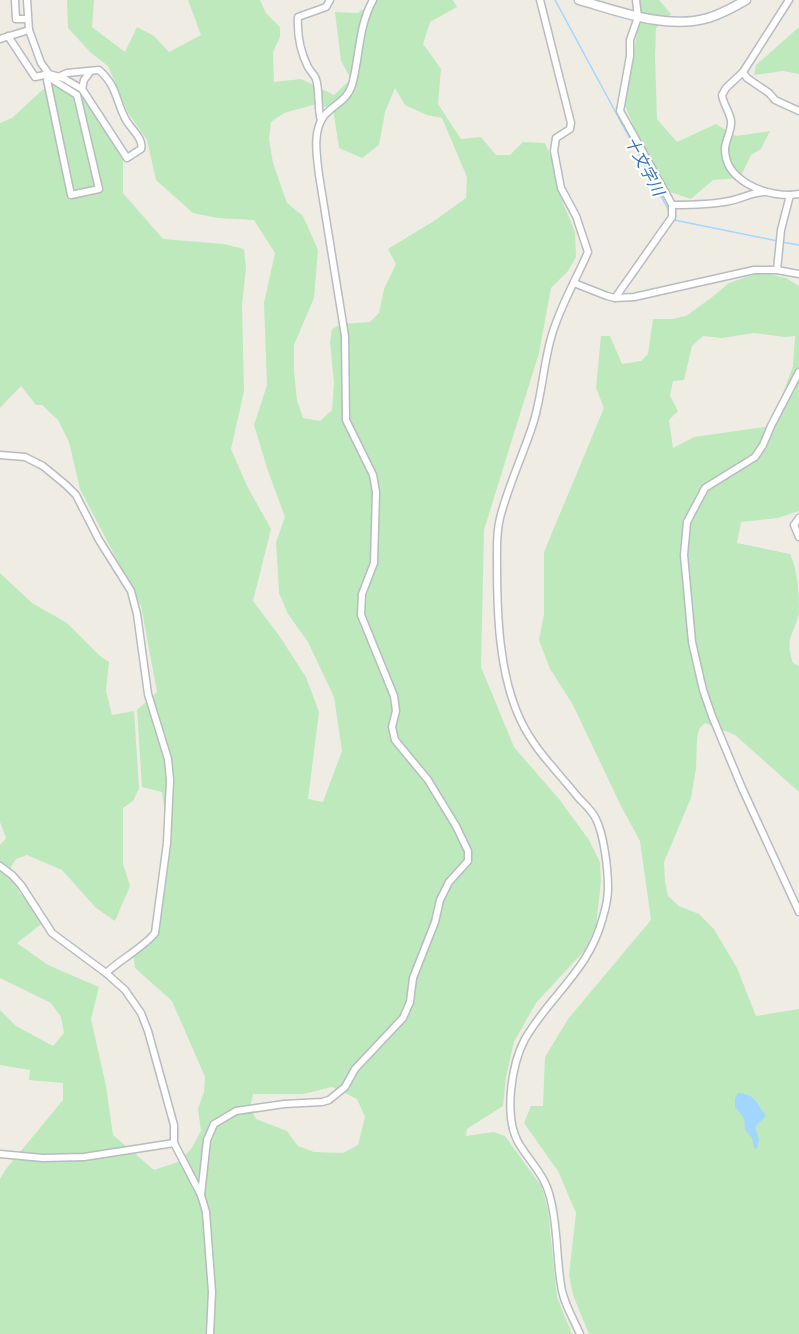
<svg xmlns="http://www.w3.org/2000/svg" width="799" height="1334" font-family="Quicksand,'Noto Sans JP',sans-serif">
<rect width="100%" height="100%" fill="#efede3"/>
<!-- green -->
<g fill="#bde9bd" fill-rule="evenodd">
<path d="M67 0H94L92 27 125 52 137 27 154 36 169 52 201 35 188 0H260L266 13 280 27V37L273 52 274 82 301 79 334 95 351 79 341 61 335 12 358 13 375 0H453L457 7 430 22 423 44 441 69 438 104 461 139 481 137 496 155H510L523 142 545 143 555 166 562 200 575 232 576 257 568 271 551 288 539 353 484 530 481 667 514 747 559 799 589 840 600 862 601 882 596 926 585 950 536 1003 514 1042 506 1077 503 1106 467 1129 466 1136 494 1132 505 1136 542 1187 548 1210 557 1297 572 1334H0V1179L6 1169 63 1100V1083L29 1080 30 1070 0 1065V1010L16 1026 53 1046 64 1033 61 1017 51 1003 0 978V845L6 838 0 822V573L32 603 67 623 100 656 109 662 106 691 112 715 134 711 139 788 133 801 123 808V864L130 886 115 921 96 908 62 870 27 855 16 859 11 867 19 892 44 922 17 943 48 965 99 987 91 1019 106 1086 113 1135 154 1170 178 1162 191 1149 201 1131 198 1109 204 1092 205 1077 172 1001 135 968 133 953C140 946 151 937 155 929 171 891 168 831 162 792L142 787 137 710 157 692 141 606 80 489 69 442 58 420 42 405H36L21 386 0 408V123L12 118 50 83 77 88 123 158V193L163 239 224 244 244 249 246 268 242 305 244 391 231 449 247 486 271 529 253 601 278 634 306 677 319 712 308 799 323 802 342 751 334 697 308 642 288 614 279 593 276 542 285 517 268 471 254 425 267 385 264 303 275 253 254 220 217 218 193 213 156 180 147 140 128 113 108 66 90 52 68 28ZM395 88 405 105 427 115 442 118 467 177 466 198 434 221 388 249 396 264 384 289 379 313 370 322 342 324 332 329 330 342 334 382 332 410 320 421 303 418 297 400 294 371V345L314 298 318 250 303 216 287 203 273 163 269 139 271 122 284 113 316 104 333 109 339 148 362 158 379 145 385 112ZM332 1087 357 1099 365 1117 358 1145 343 1153 314 1152 298 1146 287 1131 256 1119 250 1108 253 1094H303Z"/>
<polygon points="640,0 659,0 671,14 656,28 655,56 657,119 677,142 716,124 736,136 770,131 761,149 751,155 740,178 713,180 691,199 667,191 640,141 625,106 637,33"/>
<polygon points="799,27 799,74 783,71 754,75 756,65"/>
<path d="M761 272 786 278 799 286V511L778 518 741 522 737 543 790 554C798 571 799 592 799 611 795 636 784 635 793 663L799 666V792L735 735 705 723 699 729 697 739 696 769 691 798 664 862 665 881 668 896 679 906 699 914 714 929 737 968 756 1016 799 1009V1334H589L573 1295 569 1275 576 1213 558 1171 524 1123 531 1106H543L545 1057 568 1019 651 920 640 841 621 806 573 705 550 669 539 640 544 614V552L604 408 596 388 601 336H610L622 364 641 361 648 354 653 319H672L686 316 711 298 729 283ZM754 333 785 337 795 336 793 366 771 426 694 437 673 448 669 420 678 411 670 396 673 381 684 380 692 346 703 336 722 338Z"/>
</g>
<!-- water -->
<path fill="#a3d6ff" d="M738 1093C757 1094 757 1105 766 1116L755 1127 759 1140 757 1149 754 1148 752 1138 745 1130 744 1118 735 1107V1098Z"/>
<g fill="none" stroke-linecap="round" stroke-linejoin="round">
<!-- stream -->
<g stroke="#a3d6ff" stroke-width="1.5">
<polyline points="555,0 669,211"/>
<polyline points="674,220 778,241"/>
<polyline points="782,242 799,245"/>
</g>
<!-- street casing -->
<g stroke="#b8bbc0" stroke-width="9">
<g id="street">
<polyline points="15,0 16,19 27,19"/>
<path d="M27 0 29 30 41 63 49 74 63 78 82 89 127 158 141 149C144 139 131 129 126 120 115 100 118 87 99 70L67 73 58 77"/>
<path d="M540 0 571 123 570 129 556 138 554 151 561 188 576 216 588 252C576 280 559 308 551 338 543 366 542 396 533 424 523 455 508 486 500 518 496 533 497 550 497 565 497 614 499 676 521 721 534 749 558 772 577 796 583 803 592 810 596 819 604 835 608 869 608 888 608 897 606 907 603 917 589 971 551 994 525 1039 511 1065 504 1116 518 1142 529 1161 545 1175 550 1197 558 1226 556 1256 561 1285 563 1302 573 1318 580 1334"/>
<polyline points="8,36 35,77 49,74"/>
<polyline points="0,39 29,30"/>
<polyline points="743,72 747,78 769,93 775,100 799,111"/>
<polygon points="49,74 53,80 77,95 99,189 71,195 47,80"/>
<polyline points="82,89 84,80 90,72"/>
<path d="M321 121C317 107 320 92 316 79 314 74 310 71 308 67 300 51 297 35 298 17L326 7 330 0"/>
<polyline points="790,195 799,194"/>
<path d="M672 205C691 205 710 205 729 201 742 199 752 192 765 192"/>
<path d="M777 270 781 230 790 195C763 195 724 180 725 148 726 139 732 130 731 121 730 112 723 104 722 95L726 88 743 72 789 0"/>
<polyline points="574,283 607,296 615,298 634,297 754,270 777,270 799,274"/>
<polyline points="615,298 672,217 672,205 669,199 620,111 630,56 630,40 638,17 636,0"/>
<polyline points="799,372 771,426 763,445 755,457 705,488 687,522 684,555 692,642 703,690 712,716 742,788 799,912"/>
<path d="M0 455 25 457 43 466 66 485 76 495 99 540 131 591 137 614 148 694 168 759 170 780 167 843 155 933C144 947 121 959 106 973"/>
<polyline points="799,518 794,525 799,537"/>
<polyline points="0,866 12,875 21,885 52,933 106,973 125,990 141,1013 148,1031 174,1125 174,1143 201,1195 206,1212 212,1292 210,1334"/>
<polyline points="0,1154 43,1158 84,1157 174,1143"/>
<path d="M201 1195 207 1140 214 1124 236 1111 284 1104 322 1102 329 1100 345 1087 355 1069 403 1018 410 1002 413 978 435 922 440 900 449 882 468 861V851L456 826 428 780 395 740 392 727 396 711 394 696 361 615 362 594 374 563 376 492 373 475 346 420 345 336 319 175C317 158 312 131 324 116 334 104 347 101 352 85 360 56 358 27 373 0"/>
</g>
</g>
<!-- secondary casing -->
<g stroke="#b8bcc3" stroke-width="11">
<path id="secondary" d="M579 0C618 11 667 30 708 18 721 14 734 7 746 0"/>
</g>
<!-- street -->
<use href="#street" stroke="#fff" stroke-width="6"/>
<!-- secondary -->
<use href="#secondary" stroke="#fff" stroke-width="8"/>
</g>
<g text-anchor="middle" stroke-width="4.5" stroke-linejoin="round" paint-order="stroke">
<!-- water labels -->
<g font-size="16" font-style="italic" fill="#3676bb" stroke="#fff">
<text transform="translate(645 166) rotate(62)" y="6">十文字川</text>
</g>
</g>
</svg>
